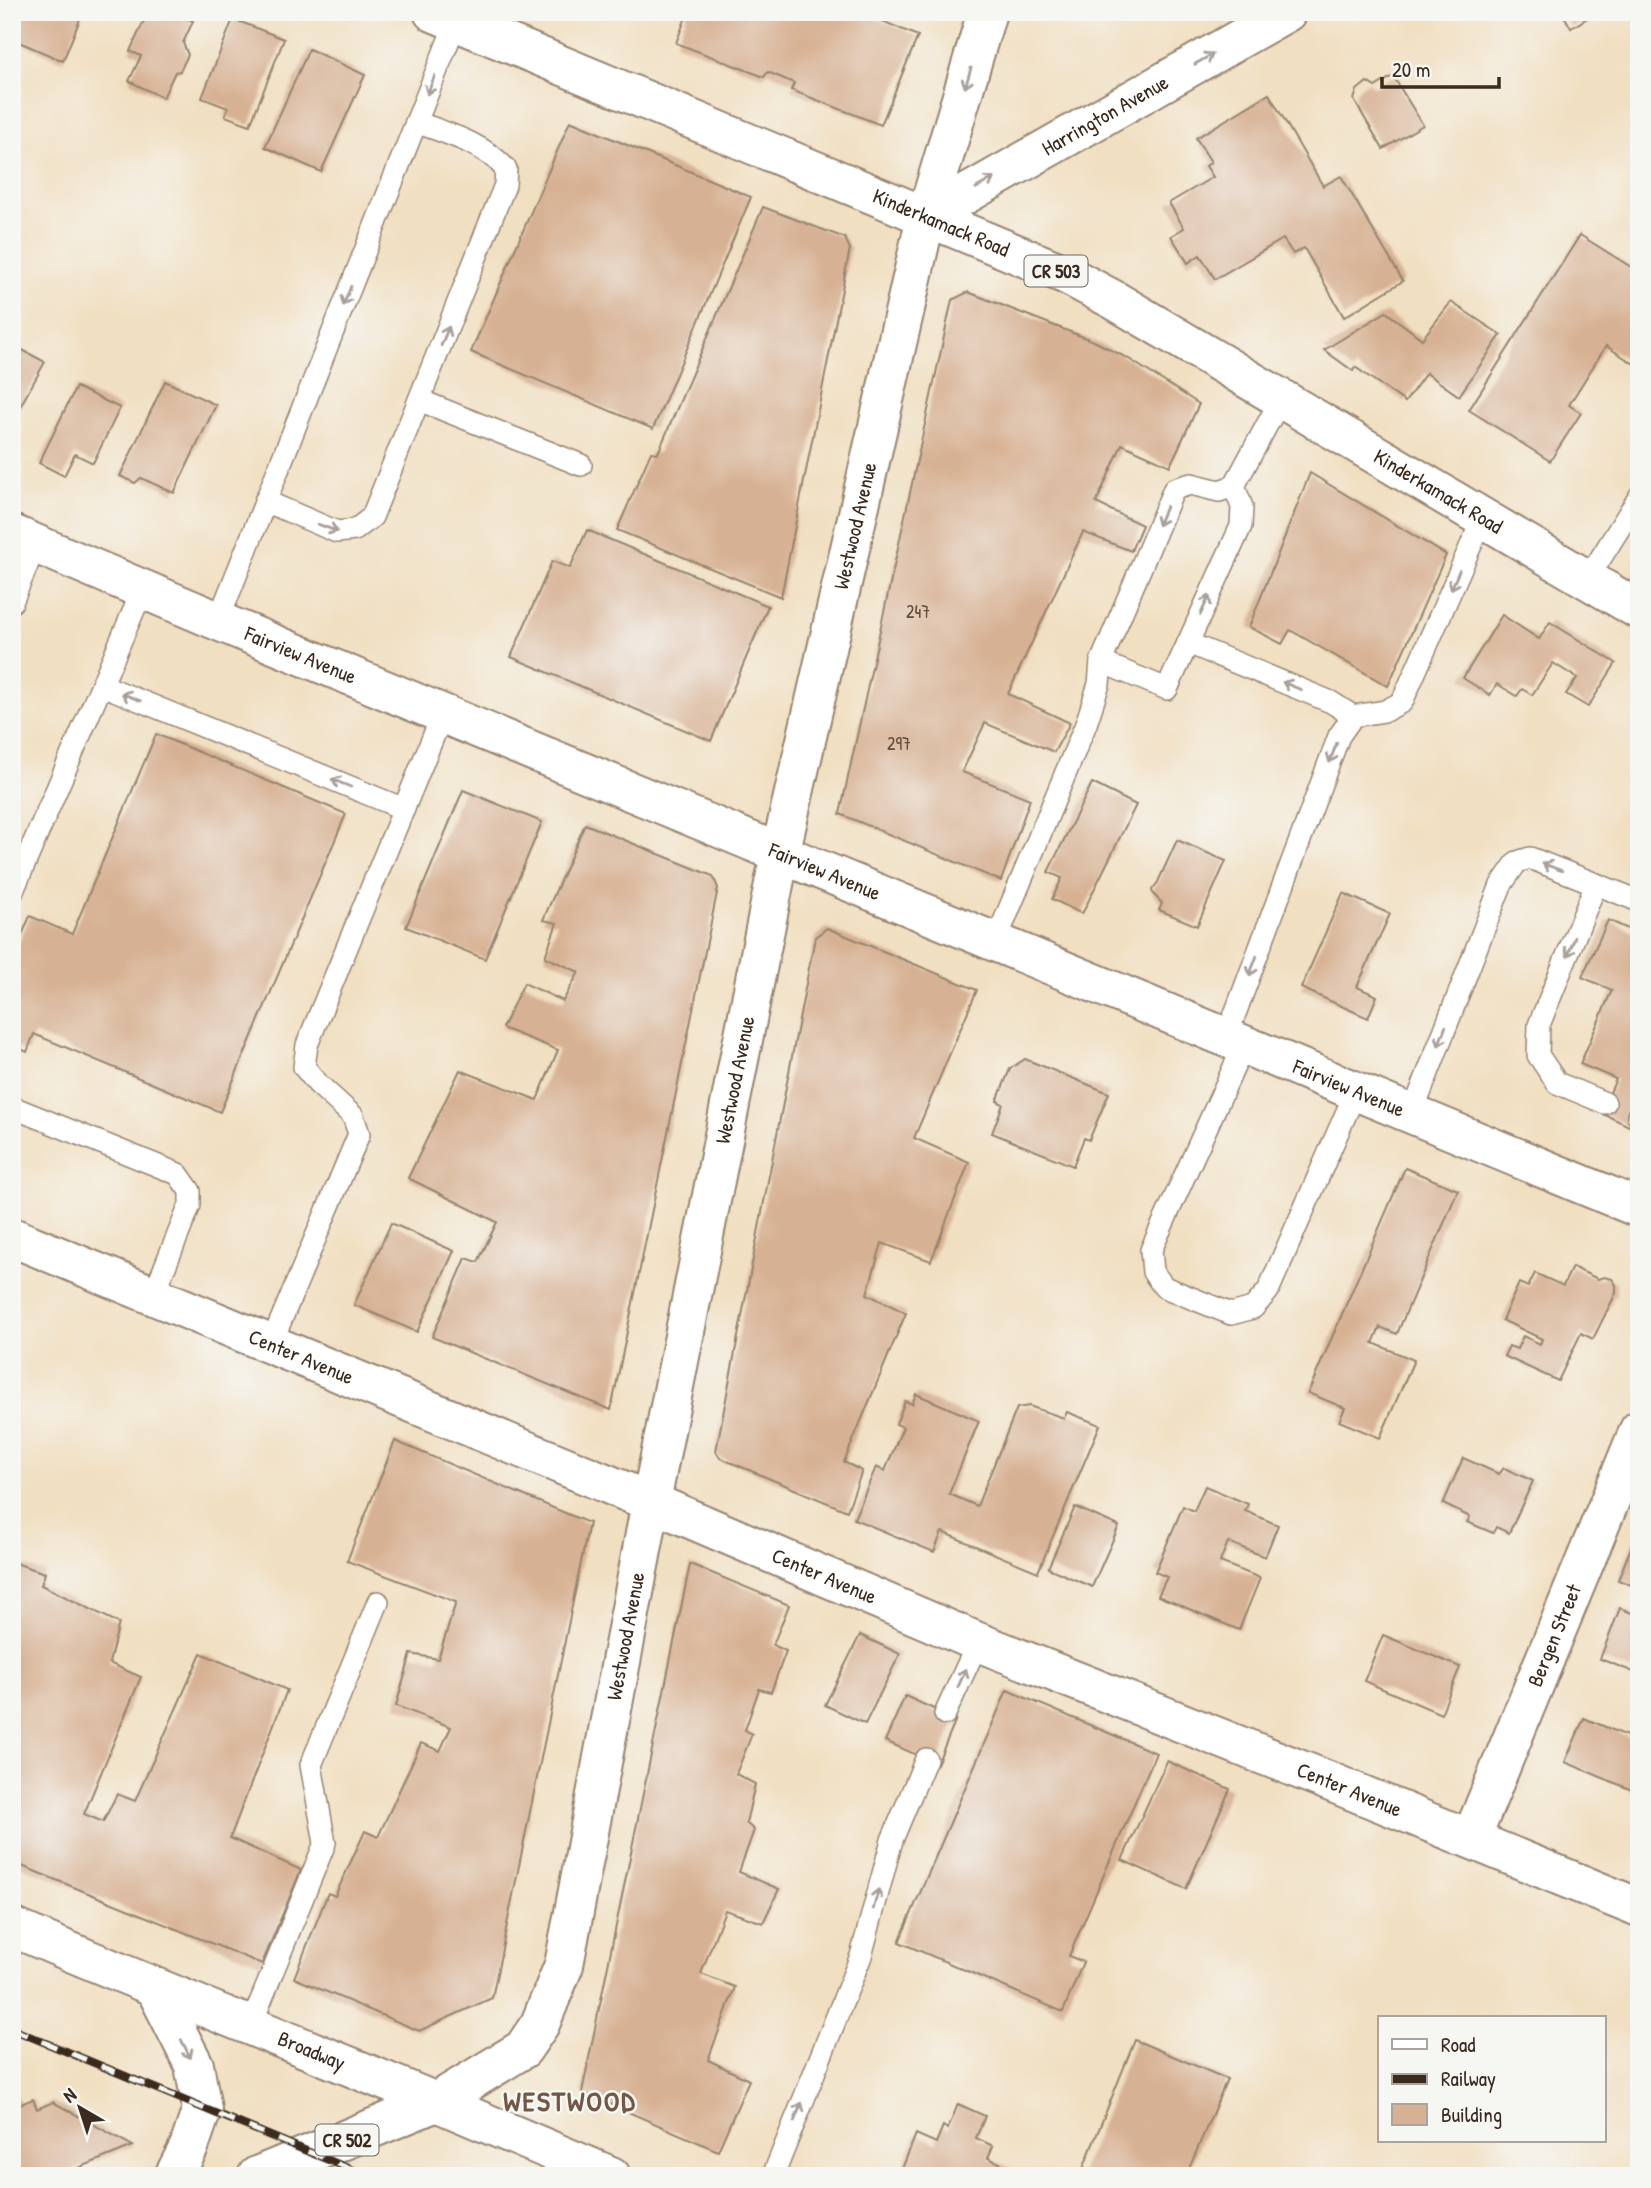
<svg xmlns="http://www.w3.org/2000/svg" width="1651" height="2188" font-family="'Patrick Hand',sans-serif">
<rect width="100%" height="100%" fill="#f6f6f2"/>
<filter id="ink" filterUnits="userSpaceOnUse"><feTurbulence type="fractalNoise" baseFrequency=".0143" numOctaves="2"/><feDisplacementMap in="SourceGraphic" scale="14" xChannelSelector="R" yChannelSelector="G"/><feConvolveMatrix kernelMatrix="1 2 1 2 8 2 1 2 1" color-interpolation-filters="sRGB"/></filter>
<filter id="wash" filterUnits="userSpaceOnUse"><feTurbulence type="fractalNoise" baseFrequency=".00686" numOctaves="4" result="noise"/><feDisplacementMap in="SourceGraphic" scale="28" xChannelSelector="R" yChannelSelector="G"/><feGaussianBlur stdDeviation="1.57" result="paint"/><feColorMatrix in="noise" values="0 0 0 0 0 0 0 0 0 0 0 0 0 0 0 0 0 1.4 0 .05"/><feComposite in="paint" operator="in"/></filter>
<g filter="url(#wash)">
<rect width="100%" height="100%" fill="#f1dfc1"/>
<g id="blocks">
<!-- building -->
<g fill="#d7b193">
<polygon points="12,12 83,12 63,61 12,39"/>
<polygon points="148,12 175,12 193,21 183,43 188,55 180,71 175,72 163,98 129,81 141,56 130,51"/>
<polygon points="688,12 861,12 918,36 881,125 791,90 794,83 768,72 764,77 676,43"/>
<polygon points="1562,12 1597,12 1571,28"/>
<polygon points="233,19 284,39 250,125 225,116 228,108 202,98"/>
<polygon points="309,49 365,75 321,172 265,147"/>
<polygon points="1393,76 1423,125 1383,149 1354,100 1357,90 1367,82 1375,87"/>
<polygon points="1269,94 1323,186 1341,176 1403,281 1344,317 1304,248 1293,254 1283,239 1215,279 1200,255 1188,263 1171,236 1184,228 1169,203 1213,177 1206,166 1211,162 1196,138"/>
<polygon points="570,121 751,197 653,429 471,352"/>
<polygon points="763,207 845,238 850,249 781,597 617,530 651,452 658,453"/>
<polygon points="1580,235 1639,272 1639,367 1606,346 1569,405 1581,413 1550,461 1469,410"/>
<polygon points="968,292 1096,342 1129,359 1199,404 1170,466 1122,444 1096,503 1142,525 1131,551 1083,532 1008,694 1070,723 1054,752 985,723 962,772 1030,799 1001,881 840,814 952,300"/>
<polygon points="1451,302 1501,335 1459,396 1426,373 1405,402 1355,367 1353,371 1324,350 1386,312 1422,339"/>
<polygon points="13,345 45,362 12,421 12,348"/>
<polygon points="165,381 216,405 174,493 141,478 135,483 120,476"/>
<polygon points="76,387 120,408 93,463 75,454 64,476 39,463"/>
<polygon points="1310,473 1446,555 1388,686 1290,630 1282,644 1249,627"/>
<polygon points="587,530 768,606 711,741 511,657 552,561 570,568"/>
<polygon points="1502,615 1539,639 1550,622 1616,663 1588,707 1566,694 1577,678 1553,663 1532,695 1522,689 1517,696 1497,684 1490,695 1463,678"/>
<polygon points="156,734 346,814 220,1112 34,1034 27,1052 12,1045 12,959 30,916 72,934"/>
<polygon points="1092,783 1136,805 1082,914 1052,899 1062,878 1048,872"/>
<polygon points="463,790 542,822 485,959 406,927"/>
<polygon points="585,824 713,876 718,888 611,1410 432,1337 466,1258 478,1262 497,1222 408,1178 460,1070 537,1100 558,1050 502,1028 524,983 563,1001 579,972 545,957 557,923 543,920"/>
<polygon points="1177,840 1226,861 1197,926 1159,910 1162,903 1153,894 1152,890 1158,882"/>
<polygon points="1343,893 1390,914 1357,987 1377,996 1368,1018 1301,988"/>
<polygon points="1608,920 1639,934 1639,1115 1633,1128 1601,1113 1616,1079 1580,1064 1612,990 1582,977"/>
<polygon points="827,928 977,990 914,1138 969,1162 931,1261 882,1243 867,1294 906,1313 844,1462 862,1471 847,1511 720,1458 716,1451 815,937"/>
<polygon points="1025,1059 1109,1093 1089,1140 1084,1138 1073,1166 992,1133 1003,1104 997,1101 1010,1069"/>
<polygon points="1405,1168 1458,1190 1397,1334 1380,1327 1373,1343 1414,1360 1380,1438 1339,1421 1345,1408 1308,1393"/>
<polygon points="391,1223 454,1251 417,1332 354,1305"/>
<polygon points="1572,1267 1598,1279 1604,1277 1612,1279 1616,1285 1616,1293 1593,1339 1581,1333 1558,1381 1504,1356 1509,1346 1517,1349 1523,1336 1540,1344 1542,1339 1502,1320 1519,1283 1528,1287 1535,1273 1563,1286"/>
<polygon points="916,1394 979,1421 949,1494 977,1506 1017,1408 1029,1406 1064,1418 1067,1412 1100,1425 1038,1572 942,1532 934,1552 854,1519 876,1467 885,1471 903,1427 896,1424 905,1401 912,1404"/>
<polygon points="395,1441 589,1523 492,1998 419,2031 294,1978 328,1893 335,1896 365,1831 378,1837 421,1743 440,1751 451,1727 396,1706 411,1654 438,1659 456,1602 347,1561"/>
<polygon points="1463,1458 1499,1474 1504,1468 1533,1481 1509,1533 1496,1527 1493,1533 1467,1522 1470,1517 1443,1504"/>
<polygon points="1205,1486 1248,1504 1245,1511 1278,1525 1265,1557 1228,1542 1220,1562 1260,1578 1239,1630 1158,1596 1167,1577 1155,1572 1183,1506 1194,1511"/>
<polygon points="1075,1507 1119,1526 1092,1587 1048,1568"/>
<polygon points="1634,1540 1639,1542 1639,1588 1618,1580"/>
<polygon points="12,1562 45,1573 41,1585 119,1623 109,1663 141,1677 84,1814 103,1822 117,1794 135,1801 201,1653 287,1690 230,1838 301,1870 262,1964 12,1862"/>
<polygon points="690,1564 789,1605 773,1645 786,1651 771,1692 759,1689 745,1730 752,1734 736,1774 755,1784 746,1823 754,1830 739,1872 779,1889 763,1923 725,1910 701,1974 735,1987 708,2060 749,2080 718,2151 582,2092"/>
<polygon points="1620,1608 1639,1616 1639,1674 1600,1659"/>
<polygon points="860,1635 900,1654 865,1724 825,1705"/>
<polygon points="1383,1635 1460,1667 1441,1714 1364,1681"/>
<polygon points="1007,1690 1156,1753 1069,1956 1083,1962 1063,2012 899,1942"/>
<polygon points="905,1696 956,1719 937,1764 885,1741"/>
<polygon points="1584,1718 1639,1741 1639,1793 1565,1762"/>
<polygon points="1167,1761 1230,1789 1186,1889 1122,1860"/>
<polygon points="1135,2040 1227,2079 1186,2176 1080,2176"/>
<polygon points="18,2097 21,2104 33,2099 37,2109 53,2102 133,2146 59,2176 12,2176 12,2099"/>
<polygon points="958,2104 985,2116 976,2138 993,2146 988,2158 1030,2176 899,2176 916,2134 936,2143 943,2126 948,2129"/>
</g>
</g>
</g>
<g filter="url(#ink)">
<use href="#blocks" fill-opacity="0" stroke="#968470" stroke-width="2"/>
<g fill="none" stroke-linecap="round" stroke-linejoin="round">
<!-- lane casing -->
<g stroke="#968470" stroke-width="24">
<g id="lane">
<polyline points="419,400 581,465"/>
<path d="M265 501 337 532 355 530 372 517 505 185 506 169C483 143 448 134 416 122"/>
<polyline points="1587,580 1639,497"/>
<polyline points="12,602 36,544"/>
<polyline points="218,621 456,22"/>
<polyline points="1188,643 1331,702 1353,716"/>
<polyline points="1101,662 1167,689 1241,526 1242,507 1234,486"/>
<polyline points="102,685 404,809"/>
<polyline points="1596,884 1539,1025 1538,1055 1557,1083 1605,1103"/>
<polyline points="12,893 143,589"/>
<polyline points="995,943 1086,724 1099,684 1101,662 1174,489 1191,484 1219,491 1234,486 1281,399"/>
<polyline points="1226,1038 1339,736 1353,716 1385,711 1402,702 1483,518"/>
<polyline points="1244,1045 1151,1250 1153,1272 1164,1287 1231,1314 1253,1308 1268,1291 1356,1091"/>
<polyline points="12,1107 178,1174 190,1191 190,1205 153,1296"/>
<polyline points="1412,1114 1501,885 1517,862 1530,858 1639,901"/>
<polyline points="1638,1116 1639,1117"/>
<polyline points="271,1344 359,1134 353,1116 318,1084 304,1067 307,1045 443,713"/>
<polyline points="945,1714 978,1642"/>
<polyline points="251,2025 325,1843 311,1765 378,1602"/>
<polyline points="773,2176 861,1956 892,1840 926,1759"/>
</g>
</g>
<!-- street casing -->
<g stroke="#968470" stroke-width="42">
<g id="street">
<path id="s1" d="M12 534 218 621 1639 1208"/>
<path id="s2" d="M12 1237 651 1502 978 1642 1321 1778 1639 1908"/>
<path id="s3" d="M1471 1839 1639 1430"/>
</g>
</g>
<!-- secondary casing -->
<g stroke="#968470" stroke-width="42">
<g id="secondary">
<path id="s4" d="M926 217 1287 12"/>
<path id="s5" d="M12 1927C153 1988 295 2043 436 2102L523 2049 540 2024 564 1965 651 1502 780 854 926 217 987 12"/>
</g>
</g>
<!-- primary casing -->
<g stroke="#968470" stroke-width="42">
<g id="primary">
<path id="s6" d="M433 12 1067 275 1114 300 1639 610"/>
<polyline points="155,1988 194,2065 202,2109 189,2147 174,2176"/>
<polyline points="257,2176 436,2102 611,2176"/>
</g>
</g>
<!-- lane -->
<use href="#lane" stroke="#fff" stroke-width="21"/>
<!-- street -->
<use href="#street" stroke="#fff" stroke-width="38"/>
<!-- secondary -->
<use href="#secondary" stroke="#fff" stroke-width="38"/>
<!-- primary -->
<use href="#primary" stroke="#fff" stroke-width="38"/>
<!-- rail casing -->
<g stroke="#3b2a1e" stroke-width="8">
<polyline id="rail" points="12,2029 367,2176"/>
</g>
<!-- rail -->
<use href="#rail" stroke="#f6f6f2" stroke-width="5" stroke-dasharray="16" stroke-linecap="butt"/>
</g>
<!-- one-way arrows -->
<defs><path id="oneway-shaft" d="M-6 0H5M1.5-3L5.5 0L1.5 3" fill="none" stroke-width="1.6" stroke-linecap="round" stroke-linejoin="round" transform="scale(1.75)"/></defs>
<g stroke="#a79f9a">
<use href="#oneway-shaft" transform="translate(1204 59) rotate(-30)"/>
<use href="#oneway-shaft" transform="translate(968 78) rotate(107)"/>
<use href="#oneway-shaft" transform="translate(431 85) rotate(112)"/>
<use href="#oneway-shaft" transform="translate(985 183) rotate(-30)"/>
<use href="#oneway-shaft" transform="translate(347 296) rotate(112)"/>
<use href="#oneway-shaft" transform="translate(445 336) rotate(-68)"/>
<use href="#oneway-shaft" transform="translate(1162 516) rotate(113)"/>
<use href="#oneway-shaft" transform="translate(328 528) rotate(21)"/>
<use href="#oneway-shaft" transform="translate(1455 580) rotate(114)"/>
<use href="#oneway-shaft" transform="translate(1205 605) rotate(-65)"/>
<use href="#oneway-shaft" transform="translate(1292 686) rotate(-158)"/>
<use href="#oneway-shaft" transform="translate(131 697) rotate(-158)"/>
<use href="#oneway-shaft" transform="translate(1333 753) rotate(111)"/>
<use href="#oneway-shaft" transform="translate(341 783) rotate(-158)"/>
<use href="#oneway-shaft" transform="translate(1552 867) rotate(-159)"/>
<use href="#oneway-shaft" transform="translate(1571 947) rotate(112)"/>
<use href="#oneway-shaft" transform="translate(1253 966) rotate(111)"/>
<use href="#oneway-shaft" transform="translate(1442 1036) rotate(111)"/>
<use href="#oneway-shaft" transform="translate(962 1678) rotate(-66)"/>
<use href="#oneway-shaft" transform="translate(876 1899) rotate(-75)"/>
<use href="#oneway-shaft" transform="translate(186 2049) rotate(63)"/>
<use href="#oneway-shaft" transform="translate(798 2112) rotate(-68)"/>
</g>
</g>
<g text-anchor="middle" stroke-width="5" stroke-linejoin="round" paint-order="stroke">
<!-- number labels -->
<g font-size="18" fill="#624c3b">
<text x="918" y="618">247</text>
<text x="899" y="750">297</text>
</g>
<!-- shield labels -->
<g fill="#f6f6f2" stroke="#73675e" stroke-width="2">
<rect x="1024.5" y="255.5" width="63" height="31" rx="5"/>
<rect x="315.5" y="2124.5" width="63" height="31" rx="5"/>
</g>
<g font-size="19" font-weight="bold" fill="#3b2a1e">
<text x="1056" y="278">CR 503</text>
<text x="347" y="2147">CR 502</text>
</g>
<!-- street labels -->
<g font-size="21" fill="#3b2a1e" stroke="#f6f6f2">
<text dy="7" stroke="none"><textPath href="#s4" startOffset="206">Harrington Avenue</textPath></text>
<text dy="7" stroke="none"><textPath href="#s6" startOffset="550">Kinderkamack Road</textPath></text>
<text dy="7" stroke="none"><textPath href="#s6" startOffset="1116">Kinderkamack Road</textPath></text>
<text dy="7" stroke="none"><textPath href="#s5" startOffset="2123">Westwood Avenue</textPath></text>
<text dy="7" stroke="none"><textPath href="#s1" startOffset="313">Fairview Avenue</textPath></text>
<text dy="7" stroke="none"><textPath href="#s1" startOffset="880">Fairview Avenue</textPath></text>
<text dy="7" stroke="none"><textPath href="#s5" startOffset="1556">Westwood Avenue</textPath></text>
<text dy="7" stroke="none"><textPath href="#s1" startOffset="1447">Fairview Avenue</textPath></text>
<text dy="7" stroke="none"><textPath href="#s2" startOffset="313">Center Avenue</textPath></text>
<text dy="7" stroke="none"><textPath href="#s2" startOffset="880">Center Avenue</textPath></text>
<text dy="7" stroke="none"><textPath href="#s3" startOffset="220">Bergen Street</textPath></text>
<text dy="7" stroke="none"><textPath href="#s5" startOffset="989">Westwood Avenue</textPath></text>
<text dy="7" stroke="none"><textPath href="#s2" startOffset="1447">Center Avenue</textPath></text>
<text dy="7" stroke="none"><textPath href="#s5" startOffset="324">Broadway</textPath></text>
</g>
<!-- district labels -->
<g font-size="28" font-weight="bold" letter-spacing="2" fill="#725947" stroke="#f6f6f2">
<text x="570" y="2111">WESTWOOD</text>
</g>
</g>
<!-- margin -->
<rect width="1651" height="2188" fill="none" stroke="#f6f6f2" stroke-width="42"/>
<!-- legend -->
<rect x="1378" y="2016" width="228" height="126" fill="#f6f6f2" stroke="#aba49d" stroke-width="2"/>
<rect x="1392" y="2039" width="35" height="10" fill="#ffffff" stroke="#aba49d" stroke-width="2"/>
<text x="1441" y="2052" font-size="21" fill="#3b2a1e">Road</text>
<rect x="1392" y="2074" width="35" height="10" fill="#3b2a1e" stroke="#aba49d" stroke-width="2"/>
<text x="1441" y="2086" font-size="21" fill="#3b2a1e">Railway</text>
<rect x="1392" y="2104" width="35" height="21" fill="#d7b193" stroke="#aba49d" stroke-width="2"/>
<text x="1441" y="2122" font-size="21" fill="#3b2a1e">Building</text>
<!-- north arrow -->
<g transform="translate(80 2108) rotate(321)" stroke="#f6f6f2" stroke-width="5" paint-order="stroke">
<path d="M0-5L12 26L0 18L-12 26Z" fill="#3b2a1e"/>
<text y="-10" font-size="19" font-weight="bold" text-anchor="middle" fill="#3b2a1e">N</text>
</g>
<!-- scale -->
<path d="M1382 77v10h117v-10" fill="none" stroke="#3b2a1e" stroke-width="3.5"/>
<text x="1392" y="77" font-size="21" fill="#3b2a1e" stroke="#f6f6f2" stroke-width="5" paint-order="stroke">20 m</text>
</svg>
